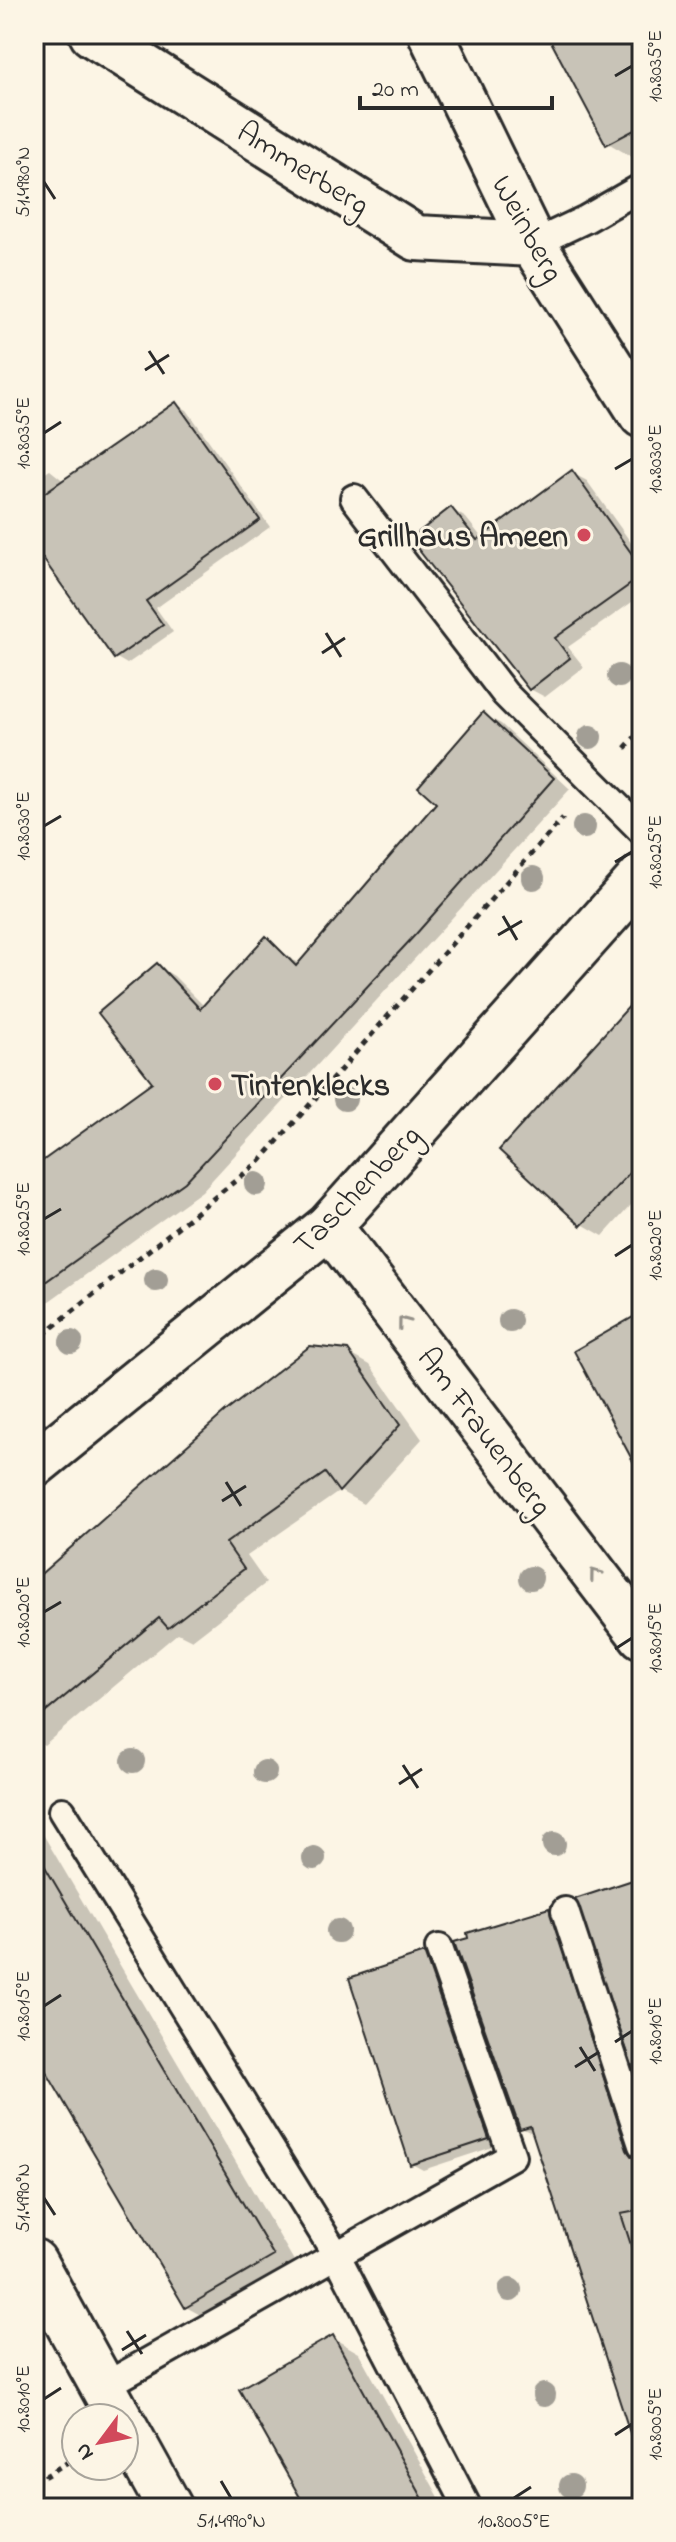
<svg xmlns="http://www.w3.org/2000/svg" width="676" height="2542" font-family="'Indie Flower',sans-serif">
<rect width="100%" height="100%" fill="#fcf5e5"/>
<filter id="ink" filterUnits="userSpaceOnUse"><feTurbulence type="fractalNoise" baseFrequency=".0125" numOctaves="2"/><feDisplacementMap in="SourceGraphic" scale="16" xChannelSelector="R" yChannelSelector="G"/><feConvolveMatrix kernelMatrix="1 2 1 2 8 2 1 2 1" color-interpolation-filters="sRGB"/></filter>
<g filter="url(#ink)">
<!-- shadow -->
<g fill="#0003">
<polygon points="549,34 642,34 642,151 632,157 608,143"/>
<polygon points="176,404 187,410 270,527 156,608 173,632 127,664 115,657 34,543 34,480 50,470 65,482"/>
<polygon points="572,473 587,481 642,558 642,595 568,647 584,667 545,697 530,689 412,540 451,509 466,518 482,538"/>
<polygon points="484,715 501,724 570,789 202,1191 34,1312 34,1183 155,1082 157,966 174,976 205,1007 266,939 300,965 439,803"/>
<polygon points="642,993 642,1193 603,1236 582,1224"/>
<polygon points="347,1352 370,1365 422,1439 363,1504 340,1491 247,1556 266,1583 192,1640 178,1633 44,1745 34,1740 34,1583"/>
<polygon points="34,1819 300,2271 213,2322 186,2307 34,2046"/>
<polygon points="549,1910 561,1916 642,2162 642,2465 534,2134 521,2128"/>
<polygon points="424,1955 435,1961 499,2145 423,2170 412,2164"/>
<polygon points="333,2338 359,2353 445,2508 307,2508"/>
</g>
<!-- building -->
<g fill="#c8c3b7" stroke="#2b2b2b" stroke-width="2">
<polygon points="547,34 642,34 642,126 606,145"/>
<polygon points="176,402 260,520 146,601 163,625 114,659 34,546 34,500"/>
<polygon points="572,470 642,568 642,576 555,638 570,658 529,690 410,539 451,507 477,540"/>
<polygon points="483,712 554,778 416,934 185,1182 34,1290 34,1167 152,1082 98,1013 157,963 200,1009 266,936 296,966 436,803 418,787"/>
<polygon points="642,992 642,1159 581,1226 499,1150"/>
<polygon points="642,1312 642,1478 574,1351"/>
<polygon points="310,1346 348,1350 400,1425 339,1492 325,1473 226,1543 244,1569 168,1628 159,1618 34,1722 34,1580 225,1412"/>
<polygon points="34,1848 274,2256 185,2308 34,2051"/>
<polygon points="642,1877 642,2094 575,1899"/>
<polygon points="549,1908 627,2150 632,2157 642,2161 642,2210 621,2214 642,2279 642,2438 632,2439 530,2126 520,2129 454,1942 468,1938 467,1933"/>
<polygon points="424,1953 489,2139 410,2165 349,1978"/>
<polygon points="333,2335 428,2508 306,2508 239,2389"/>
</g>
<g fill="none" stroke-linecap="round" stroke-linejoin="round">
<!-- service casing -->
<g stroke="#2b2b2b" stroke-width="32">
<g id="service">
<polyline points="533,244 586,219 642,187"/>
<polyline points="354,498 505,694 642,831"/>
<polyline points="62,1811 337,2256 468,2508"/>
<polyline points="565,1911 642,2145"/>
<polyline points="103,2387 512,2156 439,1948"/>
</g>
</g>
<!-- minor casing -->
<g stroke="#2b2b2b" stroke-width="50">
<g id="minor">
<polyline points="92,34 416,238 533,244"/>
<polyline points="431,34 533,244 642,415"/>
<polyline points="329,1226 642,1636"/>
<polyline points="34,2262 120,2418"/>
<polyline points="124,2425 170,2508"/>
</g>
</g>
<!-- secondary casing -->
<g stroke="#2b2b2b" stroke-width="50">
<polyline id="secondary" points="34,1465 329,1226 642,876"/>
</g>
<!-- path -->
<g stroke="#2b2b2b" stroke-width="5" stroke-dasharray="6 6" stroke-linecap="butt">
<polyline points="625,748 642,729"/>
<polyline points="34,1342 260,1161 563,818"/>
<polyline points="34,2483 76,2457"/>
</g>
<!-- service -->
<use href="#service" stroke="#fcf5e5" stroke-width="26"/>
<!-- minor -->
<use href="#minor" stroke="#fcf5e5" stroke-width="44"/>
<!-- secondary -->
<use href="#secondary" stroke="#fcf5e5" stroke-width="44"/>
</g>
<!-- trees -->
<g fill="#a29e95">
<circle cx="619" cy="676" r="12"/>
<circle cx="590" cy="737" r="12"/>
<circle cx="584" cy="827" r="12"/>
<circle cx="533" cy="878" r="12"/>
<circle cx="345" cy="1099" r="12"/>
<circle cx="256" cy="1184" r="12"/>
<circle cx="156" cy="1280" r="12"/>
<circle cx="510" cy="1321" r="12"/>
<circle cx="71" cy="1342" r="12"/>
<circle cx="531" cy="1578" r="12"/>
<circle cx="133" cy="1761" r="12"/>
<circle cx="265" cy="1772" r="12"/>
<circle cx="554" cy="1844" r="12"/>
<circle cx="314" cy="1858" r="12"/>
<circle cx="338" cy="1931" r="12"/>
<circle cx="510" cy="2290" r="12"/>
<circle cx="544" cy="2395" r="12"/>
<circle cx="571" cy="2486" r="12"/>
</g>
<!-- one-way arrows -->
<defs><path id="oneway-chevron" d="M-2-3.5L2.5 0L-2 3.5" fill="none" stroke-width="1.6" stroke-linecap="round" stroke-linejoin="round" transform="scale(2)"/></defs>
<g stroke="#949088">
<use href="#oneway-chevron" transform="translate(403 1322) rotate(-127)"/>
<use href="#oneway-chevron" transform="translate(595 1574) rotate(-127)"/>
</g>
</g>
<!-- ticks -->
<path fill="none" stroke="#2b2b2b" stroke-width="3" d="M615 76 632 66M44 182 55 199M149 351 164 374M145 370 169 355M44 433 61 422M615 469 632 459M326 633 341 657M322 653 345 638M44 826 61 816M615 862 632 852M503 916 517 940M498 935 522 921M44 1219 61 1209M615 1256 632 1245M226 1482 241 1506M222 1501 246 1486M44 1612 61 1602M615 1649 632 1638M403 1765 418 1788M399 1784 422 1769M44 2006 61 1995M615 2042 632 2031M580 2047 595 2071M575 2067 599 2052M44 2198 55 2215M127 2331 142 2354M122 2350 146 2335M44 2399 61 2388M615 2435 632 2424M221 2481 231 2498M514 2498 531 2487"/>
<!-- markers -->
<g fill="#d1495b" stroke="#fcf5e5" stroke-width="3">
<circle cx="584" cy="535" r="8"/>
<circle cx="215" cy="1084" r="8"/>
</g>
<g text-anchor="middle" stroke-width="6" stroke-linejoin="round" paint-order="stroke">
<!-- street labels -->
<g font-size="32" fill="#2b2b2b" stroke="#fcf5e5">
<text transform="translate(304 167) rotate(32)" y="11">Ammerberg</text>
<text transform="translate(529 228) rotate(61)" y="11">Weinberg</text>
<text transform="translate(356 1189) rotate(-46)" y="11">Taschenberg</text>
<text transform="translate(486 1431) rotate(53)" y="11">Am Frauenberg</text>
</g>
<!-- poi labels -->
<g font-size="32" font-weight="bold" fill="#2b2b2b" stroke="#fcf5e5" text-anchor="end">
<text x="568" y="546">Grillhaus Ameen</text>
<text x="231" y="1095" text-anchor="start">Tintenklecks</text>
</g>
</g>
<!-- margin -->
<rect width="676" height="2542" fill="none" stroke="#fcf5e5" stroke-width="88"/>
<!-- north arrow -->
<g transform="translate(100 2442) rotate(238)"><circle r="38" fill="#fcf5e5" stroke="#a8a49b" stroke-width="2"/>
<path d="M0-6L14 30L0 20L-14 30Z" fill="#d1495b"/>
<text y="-12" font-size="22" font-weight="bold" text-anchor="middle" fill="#2b2b2b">N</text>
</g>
<!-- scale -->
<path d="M360 96v12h192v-12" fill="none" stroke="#2b2b2b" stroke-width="4"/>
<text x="372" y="96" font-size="24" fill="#2b2b2b" stroke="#fcf5e5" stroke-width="6" paint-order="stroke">20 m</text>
<rect x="44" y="44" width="588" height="2454" fill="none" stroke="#2b2b2b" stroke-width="3"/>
<g font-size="20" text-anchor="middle" fill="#2b2b2b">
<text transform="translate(654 66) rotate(-90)" y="7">10.8035°E</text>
<text transform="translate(22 182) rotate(-90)" y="7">51.4980°N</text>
<text transform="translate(22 433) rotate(-90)" y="7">10.8035°E</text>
<text transform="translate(654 459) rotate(-90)" y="7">10.8030°E</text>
<text transform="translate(22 826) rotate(-90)" y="7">10.8030°E</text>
<text transform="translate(654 852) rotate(-90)" y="7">10.8025°E</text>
<text transform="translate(22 1219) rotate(-90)" y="7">10.8025°E</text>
<text transform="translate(654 1245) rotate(-90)" y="7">10.8020°E</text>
<text transform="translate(22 1612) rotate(-90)" y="7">10.8020°E</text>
<text transform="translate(654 1638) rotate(-90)" y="7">10.8015°E</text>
<text transform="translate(22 2006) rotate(-90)" y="7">10.8015°E</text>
<text transform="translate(654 2031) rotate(-90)" y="7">10.8010°E</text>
<text transform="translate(22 2198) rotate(-90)" y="7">51.4990°N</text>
<text transform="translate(22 2399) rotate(-90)" y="7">10.8010°E</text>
<text transform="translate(654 2424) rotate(-90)" y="7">10.8005°E</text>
<text x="231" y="2527">51.4990°N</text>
<text x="514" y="2527">10.8005°E</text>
</g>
</svg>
